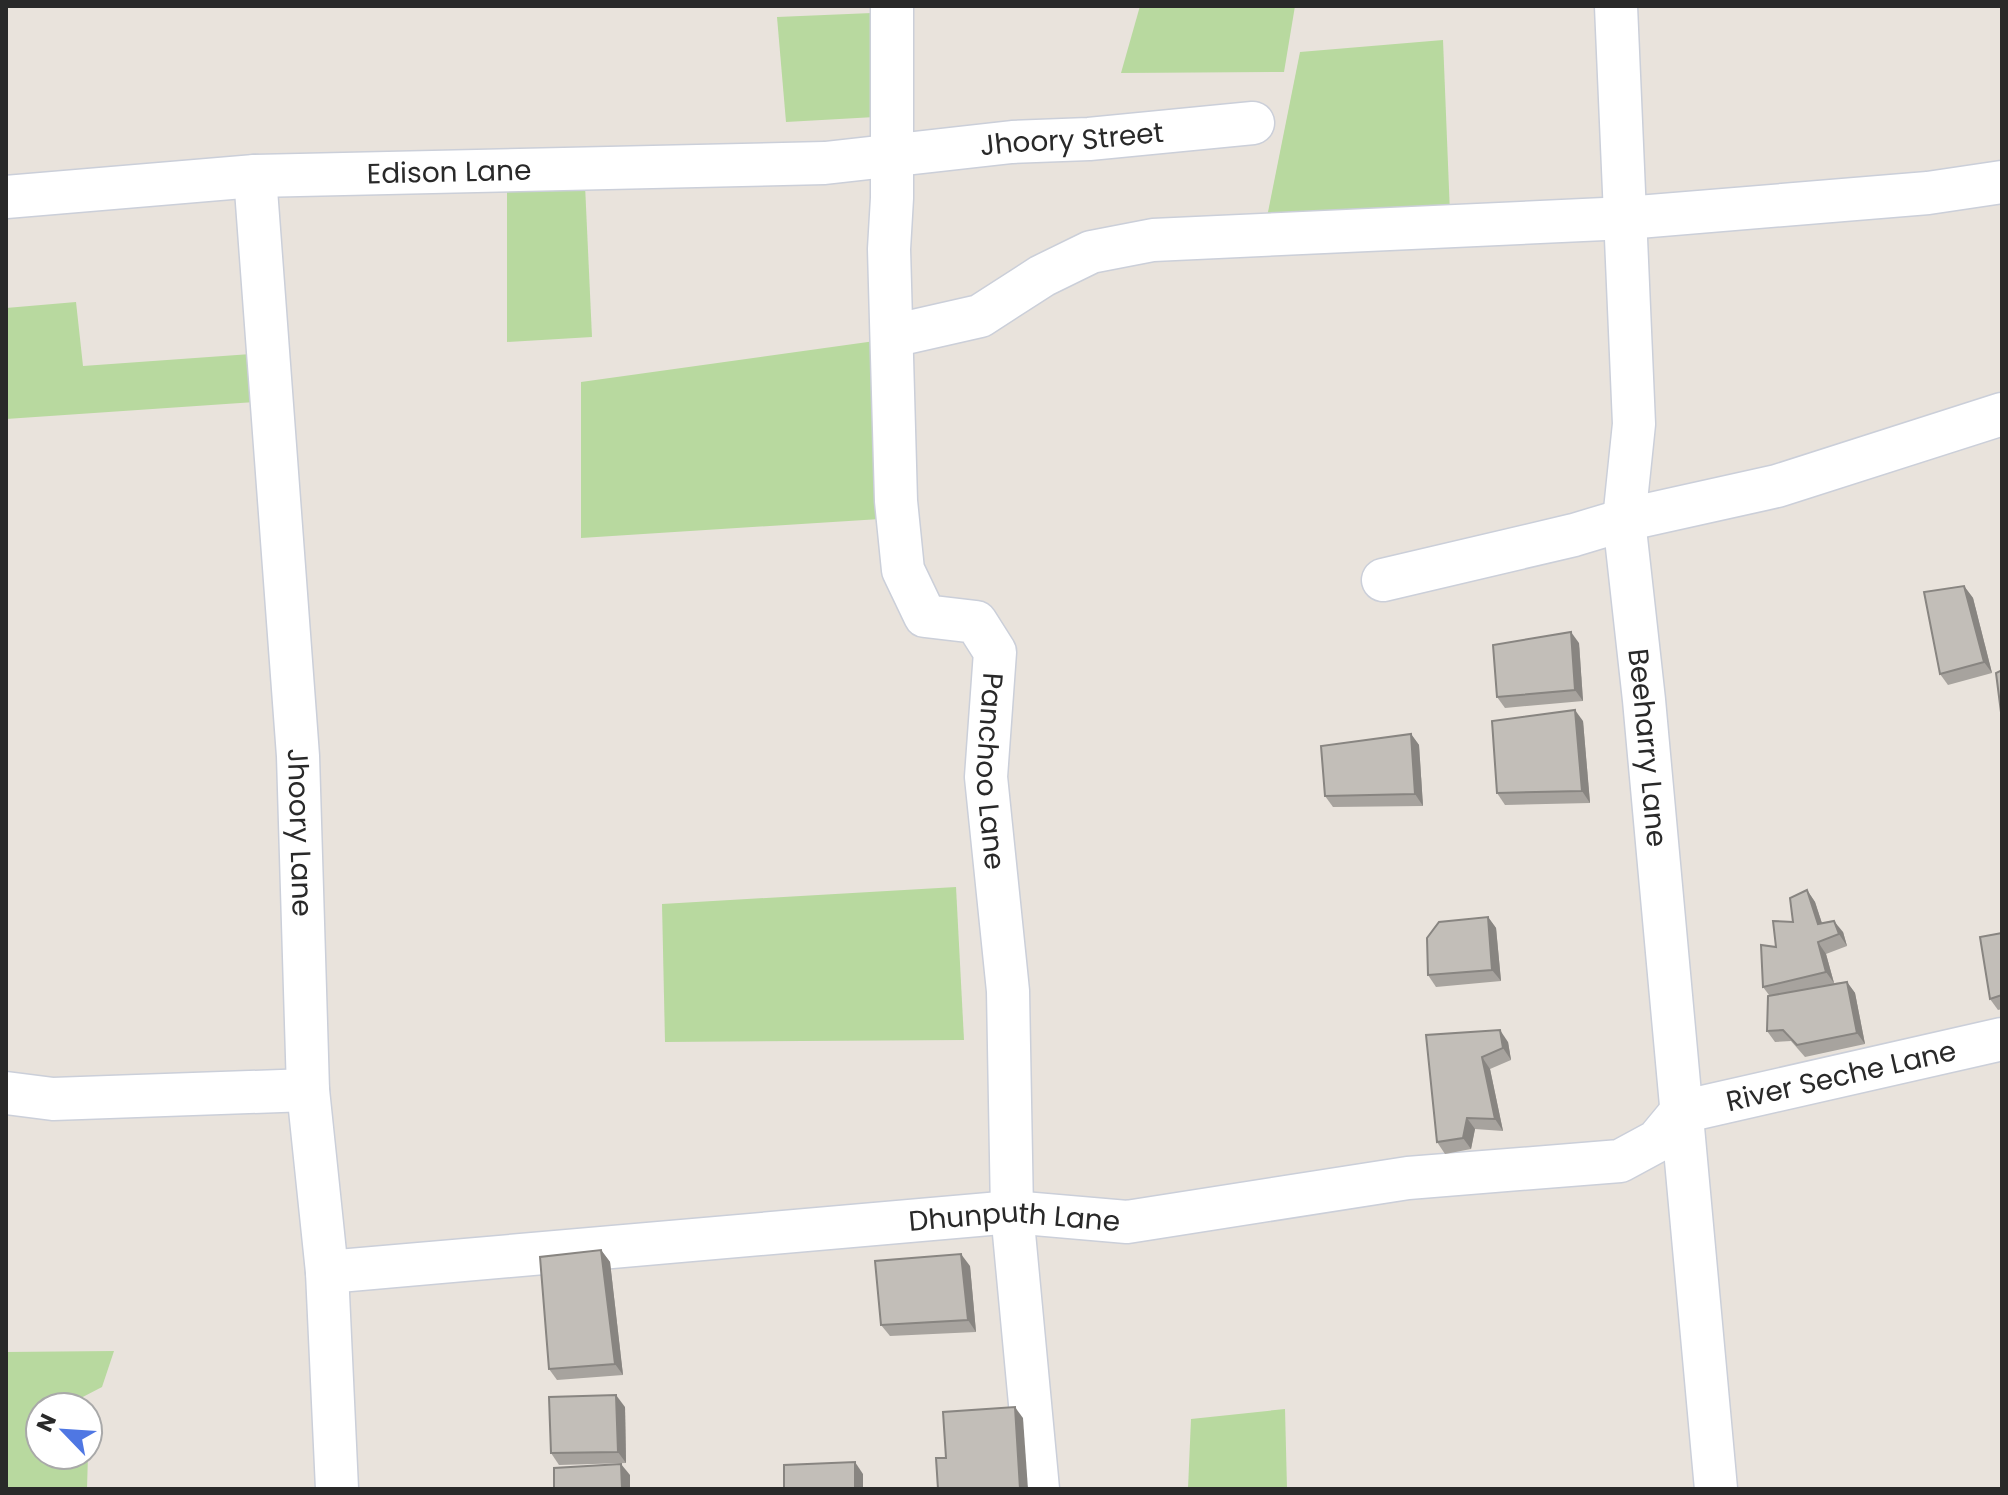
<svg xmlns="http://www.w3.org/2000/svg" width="2008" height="1495" font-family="Poppins,sans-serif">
<rect width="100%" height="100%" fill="#e9e3dc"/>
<!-- green -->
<g fill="#b8d99f">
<polygon points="1140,6 1295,6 1284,72 1121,73"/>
<polygon points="872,13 875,117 786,122 777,17"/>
<polygon points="1443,40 1450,214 1267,217 1300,52"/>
<polygon points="585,185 592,337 507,342 507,188"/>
<polygon points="76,302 83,366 251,354 255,402 6,419 6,308"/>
<polygon points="875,341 880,519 581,538 581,382"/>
<polygon points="956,887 964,1040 665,1042 662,904"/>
<polygon points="114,1351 102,1387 77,1400 78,1407 40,1407 40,1455 88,1455 88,1453 88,1454 87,1489 6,1489 6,1352"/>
<polygon points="1285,1409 1287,1489 1188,1489 1191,1419"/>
</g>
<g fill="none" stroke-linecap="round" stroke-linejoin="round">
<!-- minor casing -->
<g stroke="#cbcfd9" stroke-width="45">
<g id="minor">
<path id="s1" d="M892 6V198L889 249 896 501 903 570 925 616 976 622 995 652 986 777 1008 991 1012 1212 1038 1489"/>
<path id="s2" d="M1616 6 1634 424 1624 520 1644 700 1716 1489"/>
<path id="s3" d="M255 176 298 756 308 1090 327 1272 337 1489"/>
<path id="s4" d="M6 197 255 176 825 163 1012 142 1089 139 1253 123"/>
<polyline points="892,336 980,316 1042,276 1091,252 1153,240 1626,218 1928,193 2002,182"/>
<polyline points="1383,580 1574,535 1624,520 1777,486 2002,414"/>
<polyline points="6,1093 53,1099 308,1090"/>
<path id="s5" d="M327 1272 1012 1212 1127 1222 1408 1178 1620 1161 1657 1141 1681 1112 2002 1039"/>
</g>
</g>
<!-- minor -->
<use href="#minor" stroke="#fff" stroke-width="42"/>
</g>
<!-- wall -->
<g fill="#a7a39e">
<polygon points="1964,586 1973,598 1992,673 1948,685 1940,674"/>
<polygon points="1579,643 1583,701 1505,708 1497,697"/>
<polygon points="1583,721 1590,803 1505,805 1497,793"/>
<polygon points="1411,734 1419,745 1423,806 1333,807 1325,796"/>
<polygon points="1807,890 1815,902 1822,923 1843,932 1847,946 1826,954 1834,983 1847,982 1855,993 1865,1044 1805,1057 1791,1041 1775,1042 1767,1031 1769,995 1763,987 1776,947 1793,922"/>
<polygon points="1488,917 1496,928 1501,981 1436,987 1428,975"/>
<polygon points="2002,933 2002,1009 1998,1010 1990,999"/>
<polygon points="1426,1035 1508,1042 1511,1060 1490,1069 1503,1131 1475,1129 1471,1149 1445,1154 1437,1142"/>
<polygon points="601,1250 610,1262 623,1375 557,1380 549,1369"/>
<polygon points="970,1266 976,1332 890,1336 881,1325"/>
<polygon points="625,1407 626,1463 559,1465 551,1453"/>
</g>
<!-- shaded-wall -->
<g fill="#888581">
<polygon points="1964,586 1973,598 1992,673 1984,662"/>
<polygon points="1571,632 1579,643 1583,701 1575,690"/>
<polygon points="1575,710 1583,721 1590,803 1582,791"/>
<polygon points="1411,734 1419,745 1423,806 1415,794"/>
<polygon points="1807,890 1815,902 1826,936 1818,924"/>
<polygon points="1488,917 1496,928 1501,981 1492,970"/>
<polygon points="1834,921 1843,932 1847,946 1839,934"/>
<polygon points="1818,942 1826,954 1834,983 1826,972"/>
<polygon points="1847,982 1855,993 1865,1044 1857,1033"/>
<polygon points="1500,1030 1508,1042 1511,1060 1503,1048"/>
<polygon points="1482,1057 1490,1069 1503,1131 1495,1119"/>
<polygon points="1467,1118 1475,1129 1471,1149 1463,1138"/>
<polygon points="601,1250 610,1262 623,1375 615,1364"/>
<polygon points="961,1254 970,1266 976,1332 968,1320"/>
<polygon points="616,1395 625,1407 626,1463 618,1452"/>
<polygon points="1015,1407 1023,1418 1028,1489 1020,1489"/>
<polygon points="855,1462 863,1474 863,1489 855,1489"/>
<polygon points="621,1464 630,1475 630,1489 622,1489"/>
</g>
<!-- building -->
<g fill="#c2beb8" stroke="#888581" stroke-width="2">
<polygon points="1964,586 1984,662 1940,674 1924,592"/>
<polygon points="1571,632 1575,690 1497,697 1493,645"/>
<polygon points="2002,670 2002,720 1996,673"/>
<polygon points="1575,710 1582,791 1497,793 1492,721"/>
<polygon points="1411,734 1415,794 1325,796 1321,746"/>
<polygon points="1807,890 1818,924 1834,921 1839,934 1818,942 1826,972 1763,987 1761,945 1776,947 1773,921 1793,922 1790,898"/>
<polygon points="1488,917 1492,970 1428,975 1427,938 1439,922"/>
<polygon points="2002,933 2002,995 1990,999 1980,937"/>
<polygon points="1847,982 1857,1033 1797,1045 1783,1030 1767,1031 1768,996"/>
<polygon points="1500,1030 1503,1048 1482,1057 1495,1119 1467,1118 1463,1138 1437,1142 1426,1035"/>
<polygon points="601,1250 615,1364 549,1369 540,1257"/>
<polygon points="961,1254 968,1320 881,1325 875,1261"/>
<polygon points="616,1395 618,1452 551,1453 549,1397"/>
<polygon points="1015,1407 1020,1489 938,1489 936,1458 946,1458 943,1412"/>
<polygon points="855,1462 855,1489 784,1489 784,1465"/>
<polygon points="621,1464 622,1489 554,1489 554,1468"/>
</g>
<g text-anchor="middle" stroke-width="8" stroke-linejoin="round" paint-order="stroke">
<!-- street labels -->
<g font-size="28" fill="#292929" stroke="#fff">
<text dy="10" stroke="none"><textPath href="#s4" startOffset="1068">Jhoory Street</textPath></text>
<text dy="10" stroke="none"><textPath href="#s4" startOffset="444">Edison Lane</textPath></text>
<text dy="10" stroke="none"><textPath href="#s2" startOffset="744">Beeharry Lane</textPath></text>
<text dy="10" stroke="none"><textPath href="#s1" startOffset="822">Panchoo Lane</textPath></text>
<text dy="10" stroke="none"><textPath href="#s3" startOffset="658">Jhoory Lane</textPath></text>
<text dy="10" stroke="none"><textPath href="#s5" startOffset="1544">River Seche Lane</textPath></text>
<text dy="10" stroke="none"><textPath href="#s5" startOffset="690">Dhunputh Lane</textPath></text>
</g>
</g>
<!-- border -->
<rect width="2008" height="1495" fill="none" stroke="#292929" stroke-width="16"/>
<!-- north arrow -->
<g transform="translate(64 1431) rotate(295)"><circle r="38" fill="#ffffff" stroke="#a9a9a9" stroke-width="2"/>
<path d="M0-6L14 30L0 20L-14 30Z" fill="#4f77e3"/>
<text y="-12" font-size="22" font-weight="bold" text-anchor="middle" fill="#292929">N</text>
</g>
</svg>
